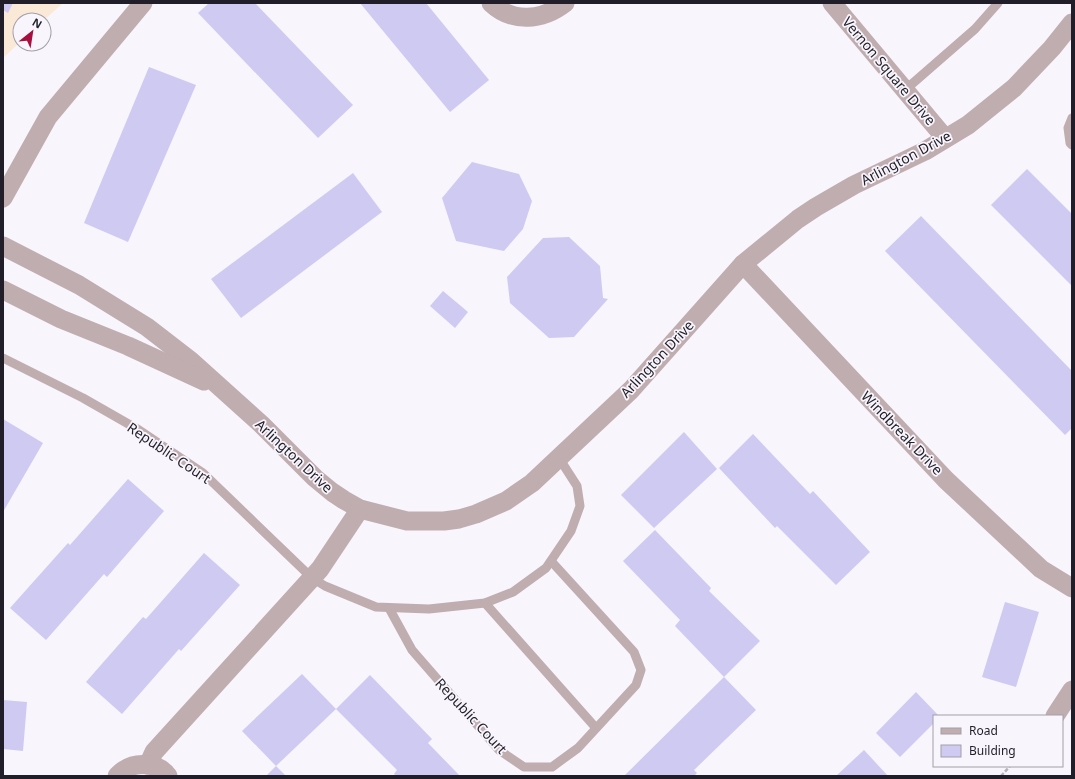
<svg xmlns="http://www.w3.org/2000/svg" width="1075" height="779" font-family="'Noto Sans',sans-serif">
<rect width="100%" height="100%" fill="#f8f5fc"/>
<!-- commercial -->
<polygon fill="#fbe9d8" points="3,3 63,3 44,20 20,20 20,42 3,58"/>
<!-- building -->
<g fill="#cfcaf2">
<polygon points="3,3 13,3 8,13 3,10"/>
<polygon points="209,3 255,3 353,105 318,138 198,13"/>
<polygon points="360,3 426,3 489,80 450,112"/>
<polygon points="149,67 196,85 128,242 84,223"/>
<polygon points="472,162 519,174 532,201 523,229 504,251 456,241 442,198"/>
<polygon points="1027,169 1072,214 1072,286 991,205"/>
<polygon points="353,173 382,212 241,318 211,279"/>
<polygon points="921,216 1072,371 1072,428 1065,435 885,251"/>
<polygon points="569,237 600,266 603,298 608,299 574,337 549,338 510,303 507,277 543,238"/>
<polygon points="443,291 468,312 455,328 430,306"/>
<polygon points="3,419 43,443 3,512"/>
<polygon points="684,432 717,469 654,528 621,495"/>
<polygon points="753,434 810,494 813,491 870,552 836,585 777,526 775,528 719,468"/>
<polygon points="128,479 164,511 107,577 104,574 46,640 10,608 68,543 70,545"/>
<polygon points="655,530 711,588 709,591 760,641 724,677 675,626 680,620 623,561"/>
<polygon points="204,553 240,585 181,651 179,649 122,714 86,682 143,617 146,619"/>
<polygon points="1005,602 1039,612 1016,687 982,677"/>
<polygon points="302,674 336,709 276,766 242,731"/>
<polygon points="370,675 432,739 428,743 460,776 396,776 394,774 397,770 336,709"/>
<polygon points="724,677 756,710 694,770 697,773 694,776 624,776"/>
<polygon points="916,692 939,716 934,716 934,723 900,757 876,733"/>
<polygon points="3,700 27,702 23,751 3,749"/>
<polygon points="864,750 888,776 836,776"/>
<polygon points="276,766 286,776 266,776"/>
</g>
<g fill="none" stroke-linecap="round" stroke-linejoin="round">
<!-- path -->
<polyline stroke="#b5b2ba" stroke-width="2.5" stroke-dasharray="4 2" stroke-linecap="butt" points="1001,776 1010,766"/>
<!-- lane -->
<g stroke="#bfadaf" stroke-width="9">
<polyline points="905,90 975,29 998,3"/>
<polyline points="1072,118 1068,128 1070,143 1072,145"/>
<polyline points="3,358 83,398 139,430 203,473 312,578 325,586 376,607 429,609 485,603 513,592 546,568 571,531 580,506 577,486 559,458"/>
<polyline points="485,603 596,728"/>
<polyline points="389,608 412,650 499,750 524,767 552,767 578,748 636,685 641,670 634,652 551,561"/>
</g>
<!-- street -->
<g stroke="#bfadaf" stroke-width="19">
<path d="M491 3C512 23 542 21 565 3"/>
<polyline points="832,3 945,138"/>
<polyline points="3,198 48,117 143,3"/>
<polyline points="3,246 79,285 147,327 191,361 261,424 315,478 332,492 344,500 360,509 407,521 444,521 459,519 476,514 506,501 532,483 631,390 743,264 798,219 816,207 854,185 925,151 968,125 1014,88 1052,48 1072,23"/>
<polyline points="743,264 946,480 1041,569 1072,588"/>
<polyline points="3,290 61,319 128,346 204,381"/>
<polyline points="1055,716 1072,690"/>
<polyline points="148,765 154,752 320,569 360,509"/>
<path d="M117 776C119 774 122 771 124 770 137 761 159 763 168 776"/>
</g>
</g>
<g text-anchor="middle" stroke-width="3.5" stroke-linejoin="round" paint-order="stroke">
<!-- street labels -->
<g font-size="14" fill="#221e29" stroke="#f8f5fc">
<text transform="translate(889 71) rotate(50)" y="5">Vernon Square Drive</text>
<text transform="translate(906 158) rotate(-28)" y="5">Arlington Drive</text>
<text transform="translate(657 359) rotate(-47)" y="5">Arlington Drive</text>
<text transform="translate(902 433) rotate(46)" y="5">Windbreak Drive</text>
<text transform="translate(169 453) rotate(34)" y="5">Republic Court</text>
<text transform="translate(294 456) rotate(43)" y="5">Arlington Drive</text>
<text transform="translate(471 716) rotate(47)" y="5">Republic Court</text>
</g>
</g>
<!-- border -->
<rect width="1075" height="779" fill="none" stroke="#221e29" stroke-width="8"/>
<!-- legend -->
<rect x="933" y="715" width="130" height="52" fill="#f8f5fc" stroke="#a29fa8"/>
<rect x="941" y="728" width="20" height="6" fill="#bfadaf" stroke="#a29fa8"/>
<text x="969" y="735" font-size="12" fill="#221e29">Road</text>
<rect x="941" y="745" width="20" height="12" fill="#cfcaf2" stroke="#a29fa8"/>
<text x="969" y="755" font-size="12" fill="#221e29">Building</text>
<!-- north arrow -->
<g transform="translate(32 32) rotate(30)"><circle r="19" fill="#f8f5fc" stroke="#a29fa8"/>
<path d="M0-3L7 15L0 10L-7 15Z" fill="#a70f3f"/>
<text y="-6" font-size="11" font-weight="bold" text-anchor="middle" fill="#221e29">N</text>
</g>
</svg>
